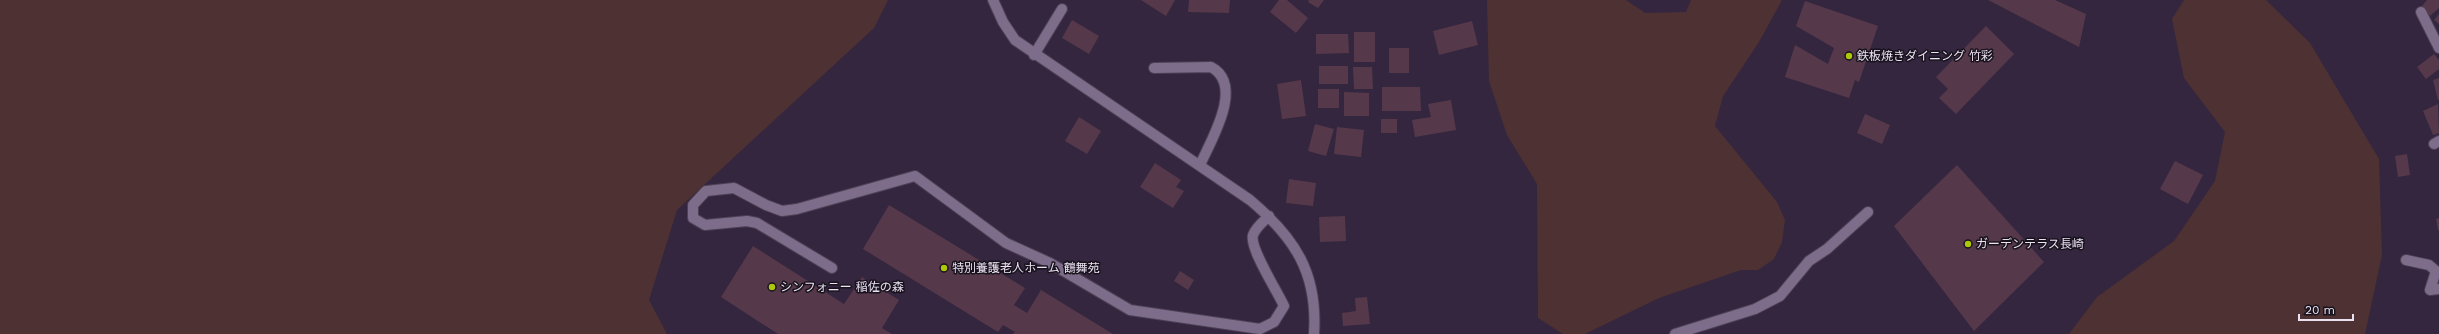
<svg xmlns="http://www.w3.org/2000/svg" width="2439" height="334" font-family="'Work Sans','Noto Sans JP',sans-serif">
<rect width="100%" height="100%" fill="#34263f"/>
<!-- green -->
<g fill="#4e3132">
<polygon points="0,0 888,0 874,28 677,210 649,300 667,334 0,334"/>
<polygon points="1487,0 1626,0 1645,13 1686,12 1691,0 1782,0 1759,42 1723,96 1715,126 1777,202 1785,220 1782,242 1774,259 1758,270 1741,270 1659,298 1585,334 1563,334 1538,318 1537,184 1507,135 1489,81"/>
<polygon points="2184,0 2266,0 2310,43 2379,159 2382,255 2365,334 2069,334 2097,297 2174,241 2215,181 2225,132 2184,78 2172,19"/>
</g>
<!-- building -->
<g fill="#55394a">
<polygon points="1141,0 1175,0 1166,16"/>
<polygon points="1189,0 1230,0 1229,13 1188,12"/>
<polygon points="1279,0 1287,0 1308,18 1296,33 1270,12"/>
<polygon points="1309,0 1324,0 1318,8 1308,2"/>
<polygon points="1988,0 2055,0 2086,14 2079,47"/>
<polygon points="2427,0 2439,0 2439,8 2430,16 2422,6"/>
<polygon points="1805,1 1878,26 1859,82 1855,80 1849,98 1785,77 1795,45 1828,64 1834,48 1796,26"/>
<polygon points="2439,14 2439,24 2434,20"/>
<polygon points="1072,20 1099,36 1089,54 1062,38"/>
<polygon points="1472,21 1478,45 1439,55 1433,31"/>
<polygon points="1986,26 2014,54 1956,114 1939,98 1948,89 1936,77"/>
<rect x="1354" y="32" width="21" height="30"/>
<polygon points="1316,34 1348,34 1349,53 1316,54"/>
<rect x="1389" y="48" width="20" height="25"/>
<polygon points="2434,54 2439,60 2439,69 2426,79 2417,67"/>
<rect x="1319" y="66" width="29" height="18"/>
<polygon points="1353,67 1372,67 1373,89 1354,89"/>
<polygon points="2439,78 2439,100 2438,100 2433,80"/>
<polygon points="1301,80 1306,116 1282,119 1277,84"/>
<polygon points="1382,87 1420,87 1421,111 1382,111"/>
<rect x="1318" y="89" width="21" height="19"/>
<polygon points="1344,92 1369,93 1369,116 1344,116"/>
<polygon points="1451,100 1456,130 1415,137 1412,120 1431,117 1428,104"/>
<polygon points="2438,104 2439,133 2433,135 2423,111"/>
<polygon points="1865,114 1890,125 1882,144 1857,133"/>
<polygon points="1079,117 1101,131 1087,154 1065,141"/>
<rect x="1381" y="119" width="16" height="14"/>
<polygon points="1315,124 1334,129 1326,156 1308,151"/>
<polygon points="1337,127 1364,130 1361,157 1334,154"/>
<polygon points="2407,154 2410,175 2398,177 2395,156"/>
<polygon points="2175,161 2203,175 2188,204 2160,189"/>
<polygon points="1155,163 1181,180 1176,187 1184,191 1173,208 1140,187"/>
<polygon points="1957,165 2044,262 1974,331 1894,226"/>
<polygon points="1289,179 1316,183 1313,206 1286,203"/>
<polygon points="889,205 1025,288 1014,305 1027,313 1041,290 1113,334 1013,334 1015,332 1003,325 998,332 863,249"/>
<polygon points="1345,216 1346,241 1320,242 1319,217"/>
<polygon points="2439,218 2439,230 2438,230 2436,219"/>
<polygon points="753,246 844,304 862,277 899,300 882,328 892,334 778,334 721,297"/>
<polygon points="1180,271 1194,280 1188,290 1174,281"/>
<polygon points="1367,297 1370,324 1343,326 1342,313 1356,311 1355,298"/>
</g>
<g fill="none" stroke-linecap="round" stroke-linejoin="round">
<!-- service casing -->
<g stroke="#4d4156" stroke-width="12">
<g id="service">
<polyline points="1034,55 1062,9"/>
<path d="M1154 68 1211 67C1245 85 1211 140 1200 165"/>
<path d="M832 268 757 223 747 221 705 225 693 218V205L706 191 734 188 766 205 782 211 797 209 915 176 1006 243 1050 263 1130 310 1260 329 1274 322 1284 306C1278 292 1249 248 1253 235 1256 227 1263 222 1269 216"/>
<polyline points="1675,334 1755,309 1780,296 1809,261 1827,249 1868,212"/>
</g>
</g>
<!-- minor casing -->
<g stroke="#4d4156" stroke-width="12">
<g id="minor">
<polyline points="2421,12 2439,48"/>
<polyline points="2434,144 2439,141"/>
<polyline points="2406,260 2429,265 2436,271 2430,290 2439,289"/>
</g>
</g>
<!-- tertiary casing -->
<g stroke="#4d4156" stroke-width="12">
<path id="tertiary" d="M993 0 1003 22 1015 40 1250 200C1295 238 1318 273 1314 334"/>
</g>
<!-- service -->
<use href="#service" stroke="#7d6d8a" stroke-width="10"/>
<!-- minor -->
<use href="#minor" stroke="#7d6d8a" stroke-width="10"/>
<!-- tertiary -->
<use href="#tertiary" stroke="#7d6d8a" stroke-width="10"/>
</g>
<!-- markers -->
<g fill="#aec60b" stroke="#18121d" stroke-width="1.5">
<circle cx="1849" cy="56" r="4"/>
<circle cx="1968" cy="244" r="4"/>
<circle cx="944" cy="268" r="4"/>
<circle cx="772" cy="287" r="4"/>
</g>
<g text-anchor="middle" stroke-width="3" stroke-linejoin="round" paint-order="stroke">
<!-- poi labels -->
<g font-size="12" fill="#eae1f1" stroke="#18121d" text-anchor="start">
<text x="1857" y="60">鉄板焼きダイニング 竹彩</text>
<text x="1976" y="248">ガーデンテラス長崎</text>
<text x="952" y="272">特別養護老人ホーム 鶴舞苑</text>
<text x="780" y="291">シンフォニー 稲佐の森</text>
</g>
</g>
<!-- scale -->
<path d="M2299 314v6h54v-6" fill="none" stroke="#eae1f1" stroke-width="2"/>
<text x="2305" y="314" font-size="12" fill="#eae1f1" stroke="#18121d" stroke-width="3" paint-order="stroke">20 m</text>
</svg>
